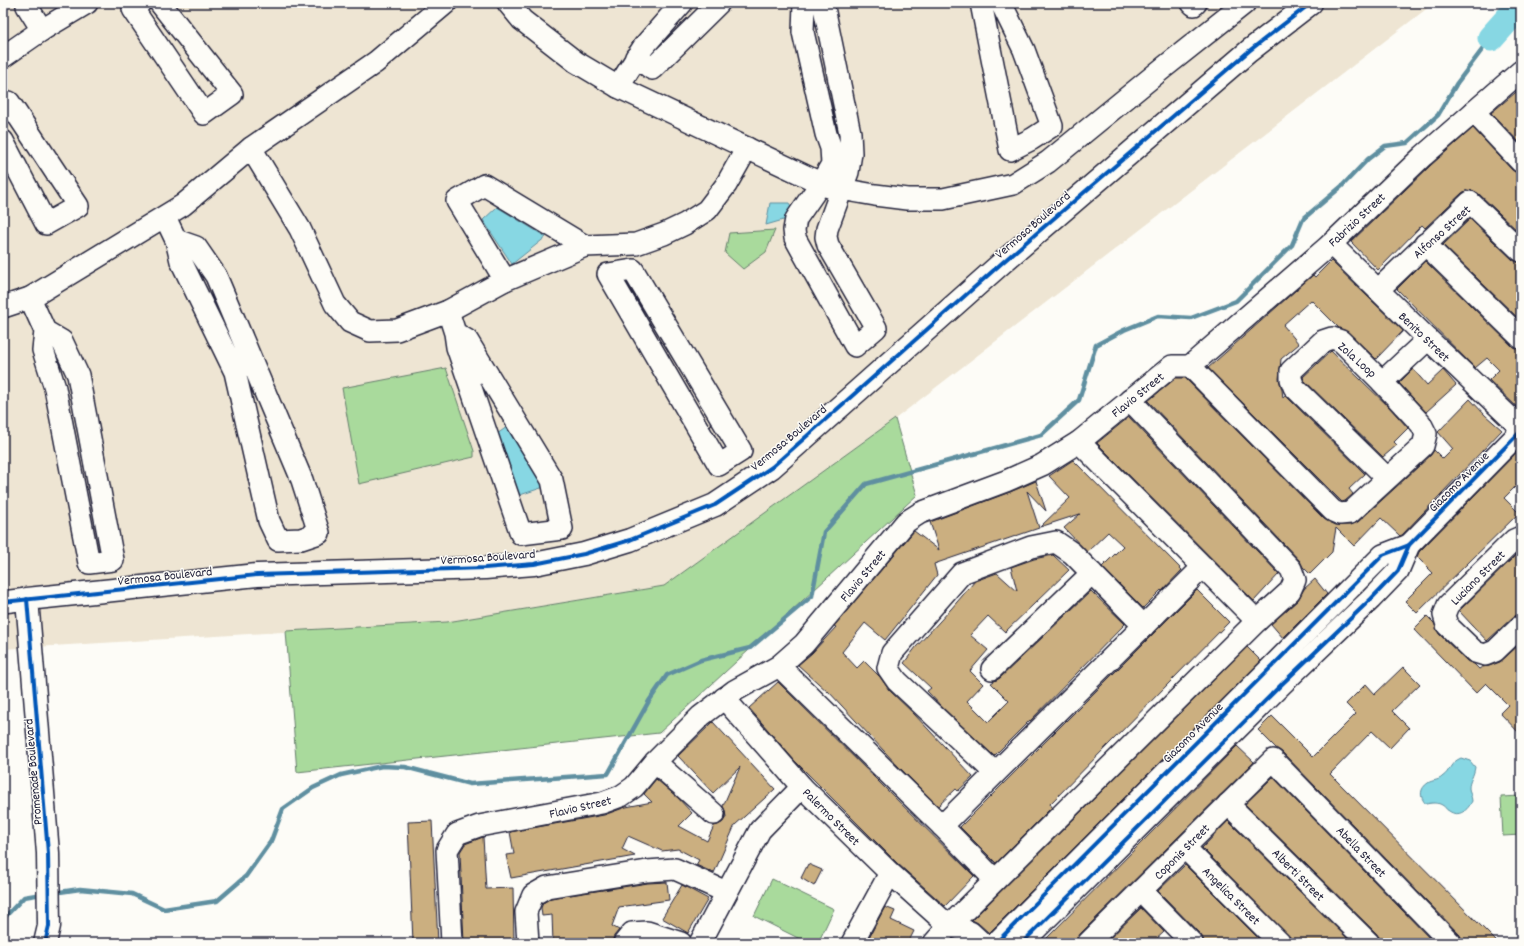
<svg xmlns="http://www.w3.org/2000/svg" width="1524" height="946" font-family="Dekko,sans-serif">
<rect width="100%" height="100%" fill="#fdfcf7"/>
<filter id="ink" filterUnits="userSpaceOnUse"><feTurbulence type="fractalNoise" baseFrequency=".025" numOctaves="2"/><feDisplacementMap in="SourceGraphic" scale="8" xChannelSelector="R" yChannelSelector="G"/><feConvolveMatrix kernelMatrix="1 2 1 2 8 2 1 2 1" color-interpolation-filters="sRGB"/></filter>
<g filter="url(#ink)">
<!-- built -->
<polygon fill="#eee5d3" points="3,3 1434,3 895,419 664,586 447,622 3,649"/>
<!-- green -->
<g fill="#a9da9c" stroke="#667e6c">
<polygon points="775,230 766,252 743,269 725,253 729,233"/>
<polygon points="446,368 474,451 474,457 359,484 342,388"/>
<polygon points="895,419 917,495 659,733 297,772 286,631 447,622 664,586"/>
<polygon points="1521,796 1521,835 1503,836 1501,797"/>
<polygon points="772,879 834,909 818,943 808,943 754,916"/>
</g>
<!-- water -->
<g fill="#87d7e3" stroke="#5f8fa0">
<polygon points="770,203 789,203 797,216 766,225"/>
<polygon points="497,207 546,237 512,264 483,220"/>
<polygon points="514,422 553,484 517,496 497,434"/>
<path d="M1461 758 1470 761 1475 767C1474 776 1469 781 1469 788 1469 792 1472 797 1472 801 1468 810 1459 818 1449 811 1446 810 1445 806 1442 805 1437 802 1431 803 1426 804 1419 797 1420 788 1428 783 1432 780 1438 781 1442 777 1451 771 1449 763 1461 758Z"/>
</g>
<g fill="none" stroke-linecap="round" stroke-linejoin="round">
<!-- stream -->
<g stroke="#5f8fa0" stroke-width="4.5">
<polyline points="53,893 80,889 132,894 164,909 217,901 246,876 271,841 283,809 313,788 341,775 382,766 405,767 470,784 608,774 649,701 667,675 701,660 750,648 812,596 824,532 866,484 1041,435 1079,400 1096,345 1124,330 1158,316 1191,318 1236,301 1292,245 1303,219 1342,186 1368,159 1385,146 1407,143 1438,115 1457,83 1491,38"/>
<polyline points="3,919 24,897 42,894"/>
</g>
<!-- river -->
<polyline stroke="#87d7e3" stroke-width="27" points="1491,38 1515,11 1521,7"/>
</g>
<!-- building -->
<g fill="#cbaf80" stroke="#22223b">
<polygon points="1521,88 1521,144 1491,113"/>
<polygon points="1473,128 1512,170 1517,173 1521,174 1521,234 1478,193 1473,191 1467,190 1462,193 1425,228 1422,225 1378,270 1351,242 1431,165"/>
<polygon points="1470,219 1513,260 1521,263 1521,321 1443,245"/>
<polygon points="1331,261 1403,331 1376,359 1349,333 1339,328 1311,300 1283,325 1299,344 1281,359 1279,379 1282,390 1283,398 1285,395 1365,474 1349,489 1353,494 1345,501 1342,502 1208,368 1313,275 1315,277"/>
<polygon points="1425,261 1513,347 1521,350 1521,411 1489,380 1499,370 1487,358 1475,368 1397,289"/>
<polygon points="1331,351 1389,407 1408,428 1394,442 1397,445 1383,457 1304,380 1303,377"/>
<polygon points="1413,369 1427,385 1443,370 1456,385 1426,412 1399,383"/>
<polygon points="1176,378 1185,378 1324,519 1336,525 1351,525 1358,522 1431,455 1434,450 1443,459 1453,449 1438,432 1470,399 1485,415 1502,430 1402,535 1400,536 1381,518 1354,546 1336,528 1332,552 1310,574 1303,567 1300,561 1148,401"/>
<polygon points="1129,417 1279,574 1254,601 1097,443"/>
<polygon points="1521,448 1521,481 1504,498 1519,513 1417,613 1405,601 1433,573 1417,557 1419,552"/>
<polygon points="1073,460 1182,570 1162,591 1161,590 1143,608 1102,567 1123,546 1108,532 1087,552 1064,528 1080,514 1040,527 1070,498 1049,476"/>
<polygon points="1036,481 1046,511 1027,491 1039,528 934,564 937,575 885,640 865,623 842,652 857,668 864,661 880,677 889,690 914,714 973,777 958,791 956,789 938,806 898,766 828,691 828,692 798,665 812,653 836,627 834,626 914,531 939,550 930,522 1010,492"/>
<polygon points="1521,550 1521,614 1513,617 1487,641 1459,611"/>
<polygon points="1053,555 1069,570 1034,604 1005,632 988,616 970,635 988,650 970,671 983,684 967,701 988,722 1009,701 991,683 1000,678 1091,591 1125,624 1030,721 1030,720 994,756 942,707 927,691 931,688 904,663 916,647 951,609 975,581 997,573 1017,591 1011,567 1034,559"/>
<polygon points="1315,579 1327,594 1283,638 1271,624 1298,600 1304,589"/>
<polygon points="1197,590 1229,622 1050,804 1052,807 996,863 960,827"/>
<polygon points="1427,616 1434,623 1439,634 1467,661 1474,664 1479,669 1482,667 1489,666 1500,662 1521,643 1521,735 1500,713 1508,705 1486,683 1476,693 1414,629"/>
<polygon points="1247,647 1261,661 989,933 978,923 972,920"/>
<polygon points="1403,667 1420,684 1392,711 1409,728 1390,748 1372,731 1330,774 1498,943 1463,943 1460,935 1282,752 1276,748 1258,730 1272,716 1313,757 1356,714 1346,704 1366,684 1375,694"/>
<polygon points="778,682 974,876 945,906 898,864 794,760 749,708"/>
<polygon points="713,722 775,789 735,825 714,873 696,865 699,860 678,849 662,851 628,836 622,849 635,856 511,878 506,855 514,854 510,832 604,815 626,807 652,802 644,794 656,779 678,798 692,813 679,826 707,841 714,826 718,825 723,822 726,817 725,811 723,806 740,767 713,793 678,756"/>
<polygon points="1237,746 1254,762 1080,934 1076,943 1042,943"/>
<polygon points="1273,777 1434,943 1381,943 1377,934 1245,804"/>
<polygon points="432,821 438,943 413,943 408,822"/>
<polygon points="1228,821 1352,943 1292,943 1288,935 1202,848"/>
<polygon points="483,837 486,889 513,888 514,943 464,943 460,852 465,844"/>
<polygon points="808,864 822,870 814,886 801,878"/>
<polygon points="1185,865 1263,943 1205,943 1201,935 1158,891"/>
<polygon points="667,882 669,900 619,907 612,926 619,930 614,936 612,943 553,943 552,915 542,916 541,908 543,903 551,898 648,883"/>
<polygon points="682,885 708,899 688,933 662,918"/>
<polygon points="885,907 895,911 891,920 914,931 908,943 866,943"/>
<polygon points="1141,908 1164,932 1152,943 1105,943"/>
</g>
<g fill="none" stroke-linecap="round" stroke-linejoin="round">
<!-- minor casing -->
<g stroke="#22223b" stroke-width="24">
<g id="minor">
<polyline points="140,3 133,9 204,114 232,94 160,3"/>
<polyline points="508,3 522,20 576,62 618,87 829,187 875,195 907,199 943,199 1013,184 1048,162 1162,69 1245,3"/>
<polyline points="804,3 803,32 826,134 831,148 832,164 821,183 796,219 794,230 795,238 855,346 876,328 828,245 826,237 827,229 848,172 851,153 850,133 823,3"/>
<polyline points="981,3 1010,150 1032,139 1052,126 1024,50 1001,3"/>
<polyline points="1192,3 1194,5 1196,3"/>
<polyline points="27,6 42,30"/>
<polyline points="3,57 42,30 87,3"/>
<polyline points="636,57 652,69 719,3"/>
<polyline points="618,87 644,46 682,3"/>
<polyline points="3,104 9,102 78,206 46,224 3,141"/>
<polyline points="1474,112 1521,162"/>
<polyline points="251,148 300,229 335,304 350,322 370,331 397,330 448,311 505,280 585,246"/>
<polyline points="165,217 176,240 181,261 235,372 269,521 278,540 301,539 319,533 302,480 216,276 196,247 176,240"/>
<polyline points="1331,244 1428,339 1521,428"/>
<polyline points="1425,244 1521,338"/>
<polygon points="633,270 741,451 719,465 608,274"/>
<polyline points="505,280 457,201 484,185 585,246 636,244 664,234 685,224 707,210 726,185 747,148"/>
<polyline points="1378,290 1470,202 1521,251"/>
<polyline points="30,298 45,331 43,350 55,388 89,563 113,560 78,375 62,341 45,331"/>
<polyline points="3,307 30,298 183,205 251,148 376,62 446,3"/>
<polyline points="448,311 455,333 457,347 521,534 562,529 552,480 467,340 455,333"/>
<polyline points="1190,366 1331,244 1423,156 1521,71"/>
<polyline points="1382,382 1428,339"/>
<polyline points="1079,442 1257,621"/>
<polyline points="1521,537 1514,540 1448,605 1444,615 1447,625 1475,652 1485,655 1495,651 1521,626"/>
<polyline points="3,602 27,599"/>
<polyline points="779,666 942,826 995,880"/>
<polyline points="992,669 1092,573"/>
<polyline points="724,698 802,787 890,873 949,926 970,932 982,943"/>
<polyline points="655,762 714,814"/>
<polyline points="995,773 897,681 888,668 892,653 962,573 1031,547 1056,542 1072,553 1144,626"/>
<polyline points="1228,804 1369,943"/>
<polyline points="942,826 1203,567"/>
<polyline points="1185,848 1280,943"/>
<polyline points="1141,891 1192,943"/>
<polyline points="452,943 447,850 457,834 479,826 602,803 621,796 634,787 655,762 701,716 734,691 779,666 804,644 906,522 920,513 1006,481 1042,465 1079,442 1172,366 1190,366 1333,511 1340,514 1350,513 1423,446 1426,434 1421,424 1382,382 1341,341 1332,338 1323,341 1291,371 1291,379 1294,387 1387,478"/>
<polyline points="528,943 526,912 533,895 547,887 647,871 675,869 726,892"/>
<polyline points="624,943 632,933 647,932 681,943"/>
<polyline points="700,943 760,830 802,787"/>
<polyline points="852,943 890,873"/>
<polyline points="934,943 949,926 1257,621 1290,591 1295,580 1291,569 1130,400"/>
<polyline points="996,943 1383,555 1409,545"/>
<polyline points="1022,943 1283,683 1371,599 1398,571 1409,545 1521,431"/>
<polyline points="1088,943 1273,760 1451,943"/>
</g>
</g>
<!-- major casing -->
<g stroke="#22223b" stroke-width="25">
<polyline id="major" points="45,943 49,926 48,853 27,599 257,575 485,568 534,564 584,554 630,540 715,505 772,467 1003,262 1249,51 1311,3"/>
</g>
<!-- minor -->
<use href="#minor" stroke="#fdfcf7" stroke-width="21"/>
<!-- major -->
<use href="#major" stroke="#fdfcf7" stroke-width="22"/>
<!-- cycleway casing -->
<g stroke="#fdfcf7" stroke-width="6">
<g id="cycleway">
<polyline points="27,599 48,853 49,926 45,943"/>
<polyline points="3,602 257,575 485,568 534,564 584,554 630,540 715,505 772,467 1003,262 1249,51 1311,3"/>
<polyline points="996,943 1383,555 1409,545"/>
<polyline points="1022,943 1283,683 1371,599 1398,571 1409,545 1521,431"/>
</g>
</g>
<!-- cycleway -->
<use href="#cycleway" stroke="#0057b8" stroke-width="4"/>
</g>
</g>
<g text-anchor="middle" stroke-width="3" stroke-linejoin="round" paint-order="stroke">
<!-- street labels -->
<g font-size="13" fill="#22223b" stroke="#fdfcf7">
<text transform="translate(1356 219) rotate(-43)" y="5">Fabrizio Street</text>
<text transform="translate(1032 224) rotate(-41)" y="5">Vermosa Boulevard</text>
<text transform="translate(1441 231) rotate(-42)" y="5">Alfonso Street</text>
<text transform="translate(1425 336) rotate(44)" y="5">Benito Street</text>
<text transform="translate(1358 359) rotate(42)" y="5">Zola Loop</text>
<text transform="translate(1137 394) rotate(-39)" y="5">Flavio Street</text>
<text transform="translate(788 437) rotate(-40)" y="5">Vermosa Boulevard</text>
<text transform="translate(1458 481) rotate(-45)" y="5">Giacomo Avenue</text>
<text transform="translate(488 556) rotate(-4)" y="5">Vermosa Boulevard</text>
<text transform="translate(165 575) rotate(-6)" y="5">Vermosa Boulevard</text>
<text transform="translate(862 575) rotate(-50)" y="5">Flavio Street</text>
<text transform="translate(1477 577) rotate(-45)" y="5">Luciano Street</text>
<text transform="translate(1192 732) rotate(-45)" y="5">Giacomo Avenue</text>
<text transform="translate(32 772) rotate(-95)" y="5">Promenade Boulevard</text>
<text transform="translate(580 806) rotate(-13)" y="5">Flavio Street</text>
<text transform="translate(832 816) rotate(45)" y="5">Palermo Street</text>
<text transform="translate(1181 851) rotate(-45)" y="5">Coponis Street</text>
<text transform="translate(1362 851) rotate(46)" y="5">Abella Street</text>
<text transform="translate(1299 874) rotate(45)" y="5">Alberti Street</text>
<text transform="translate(1232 895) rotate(45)" y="5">Angelica Street</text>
</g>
</g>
<!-- margin -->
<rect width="1524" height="946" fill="none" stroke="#fdfcf7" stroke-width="16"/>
<rect x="8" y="8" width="1508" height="930" fill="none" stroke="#22223b" stroke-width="1.5" filter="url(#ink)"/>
</svg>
